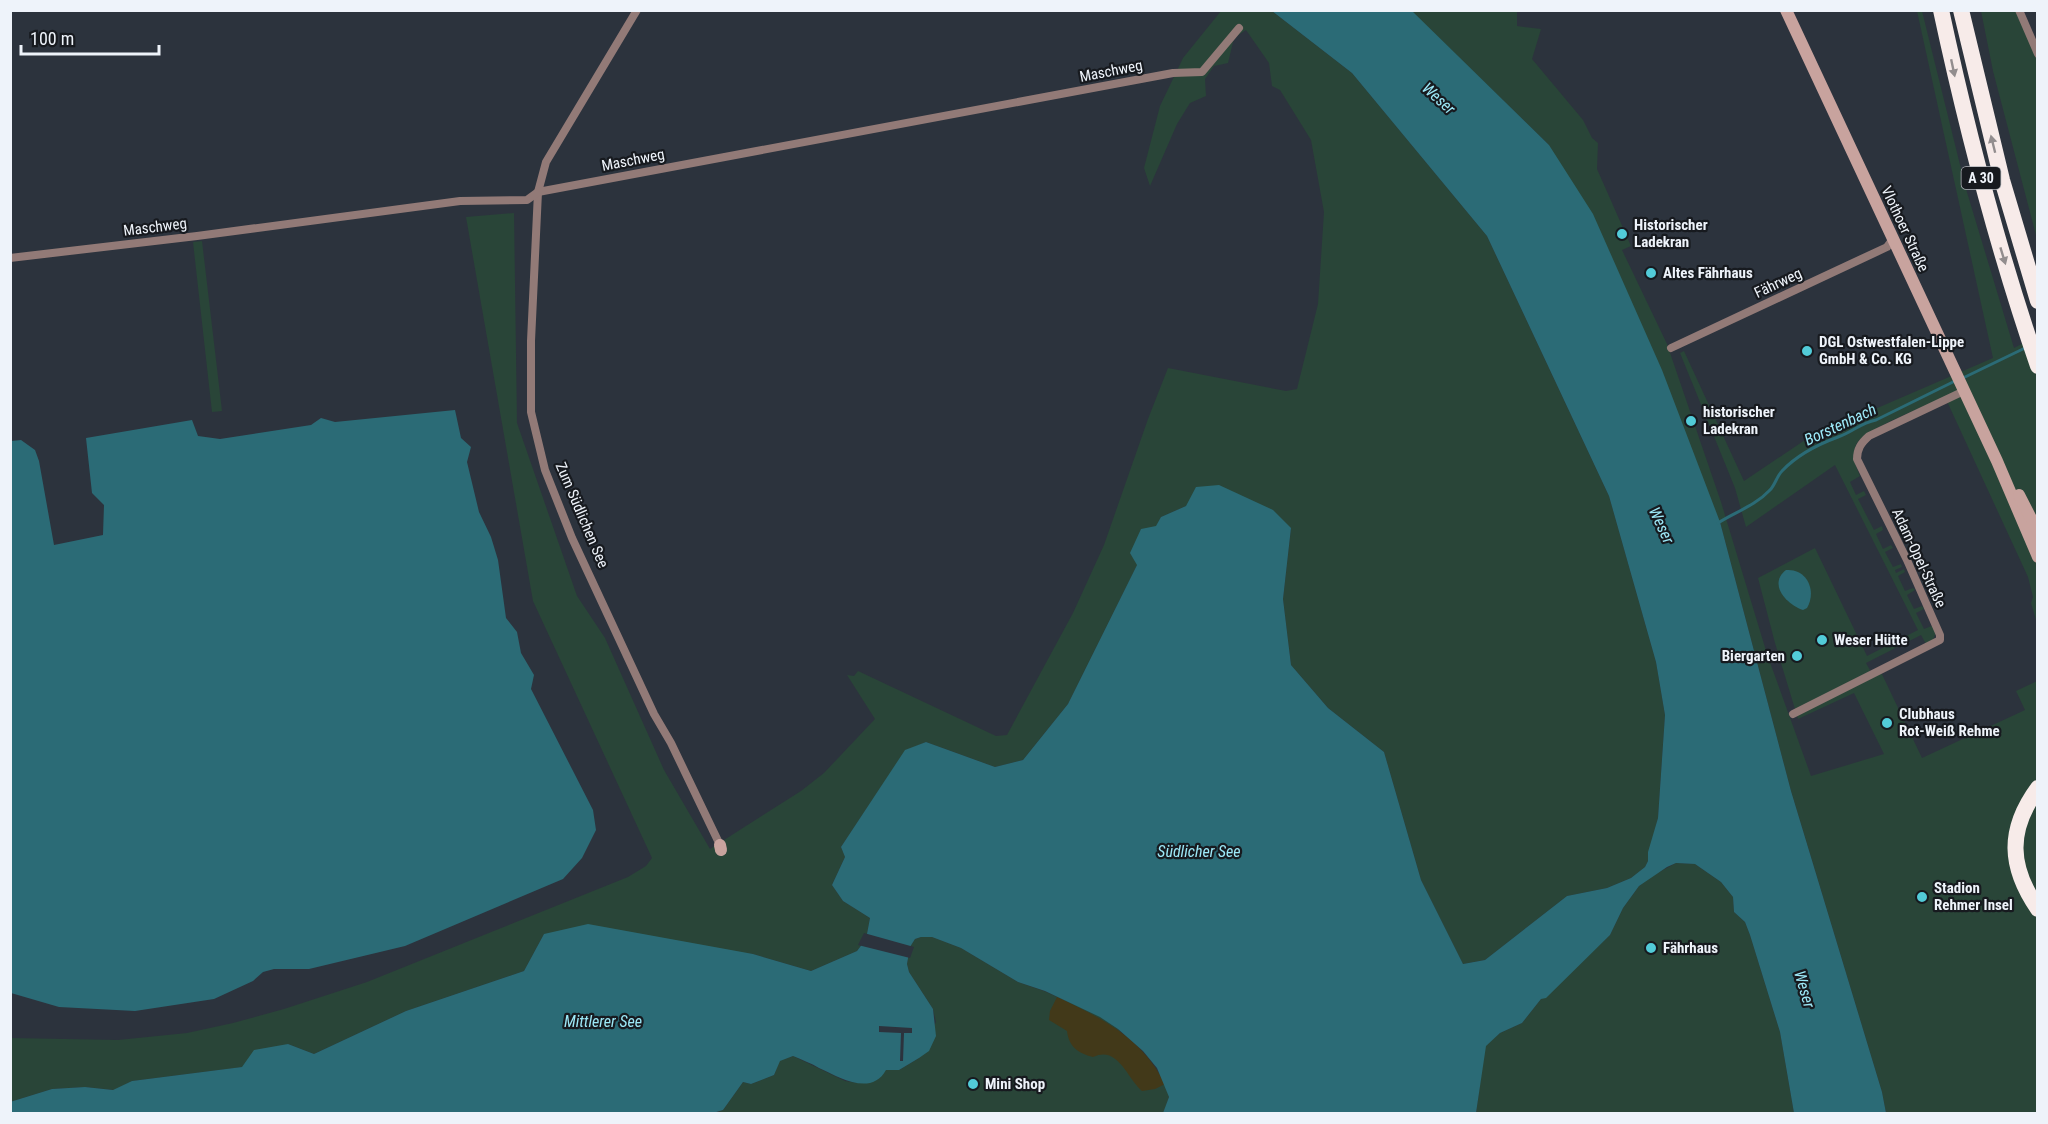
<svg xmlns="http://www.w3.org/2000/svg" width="2048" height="1124" font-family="'Roboto Condensed',sans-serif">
<rect width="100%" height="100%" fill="#2c333d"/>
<!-- green -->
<g fill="#294538">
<polygon points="1221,11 1272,11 1352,73 1487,236 1609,496 1656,662 1665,715 1658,818 1649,852 1648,861 1645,867 1631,878 1607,888 1567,896 1485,960 1463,964 1421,880 1384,752 1328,708 1291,665 1283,599 1291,528 1186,506 1161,517 1068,704 1023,760 995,767 926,742 905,751 841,847 845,857 832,885 843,901 870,918 866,939 857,951 811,971 753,954 544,934 524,971 406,1011 314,1054 288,1044 243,1067 132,1081 114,1090 85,1087 52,1089 10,1102 10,1038 118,1040 187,1033 233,1023 284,1009 367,982 628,877 646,866 652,858 533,601 466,217 514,213 517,423 577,596 605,638 664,770 710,849 801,791 824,773 875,719 847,675 854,676 858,671 996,736 1007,735 1073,613 1104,545 1148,419 1168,368 1286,391 1297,389 1318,304 1324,212 1311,140 1280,90 1272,86 1269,63 1246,30 1234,38 1228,63 1214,66 1205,79 1206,96 1190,103 1177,124 1150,186 1144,168 1160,106 1183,58"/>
<path d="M1411 11H1517V26L1541 29 1532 59 1583 120 1592 138 1598 143 1597 169 1631 246 1622 250 1667 344 1721 502 1767 654 1811 776 1884 754 1854 693 1798 719 1775 643 1758 578 1815 548 1867 656 1918 630 1835 465 1746 527 1735 488 1680 353 1684 351 1744 481 1808 438 1993 358 1917 11H1922L1966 189 2014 348 2037 336V623L2031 603 2033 597 2028 577 1945 397C1927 406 1863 429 1856 445 1851 456 1856 466 1860 476L1850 482 1856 495 1864 491 1866 495 1858 499 1874 530 1882 526 1883 530 1876 534 1883 549 1891 545 1893 548 1885 552 1893 567 1901 564 1902 567 1895 570 1896 573 1904 569 1905 572 1898 576 1905 591 1913 588 1915 590 1907 595 1914 609 1922 606 1924 609 1916 613 1924 629 1934 625 1936 632 1933 640 1926 644 1921 635 1866 663 1871 672 1879 668 1922 758 2025 710 2016 691 2037 681V1113H1886L1882 1092 1791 791 1720 522 1549 145Z"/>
<polygon points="1981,11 2016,11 2037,60 2037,239 1993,71"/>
<polygon points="202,241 222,411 212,412 193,242"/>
<polygon points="1676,863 1695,864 1721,882 1733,897 1734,912 1745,922 1750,935 1780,1032 1794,1113 1476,1114 1485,1046 1500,1033 1522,1023 1541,999 1610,935 1623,908 1639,886 1652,876"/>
<polygon points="921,937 932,937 961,948 1018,982 1044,991 1100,1016 1118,1029 1165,1084 1169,1097 1163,1114 713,1114 723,1110 743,1082 751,1084 774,1075 779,1061 793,1056 845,1081 858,1083 865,1083 886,1070 899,1070 919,1058 936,1022 933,1009 909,972 907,964 910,947 915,939"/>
</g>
<!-- sand -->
<path fill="#423919" d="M1057 997C1102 1018 1142 1038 1165 1084L1155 1089 1142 1091C1127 1078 1118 1045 1093 1057 1078 1053 1069 1047 1067 1031L1049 1020 1050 1011Z"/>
<!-- water -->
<g fill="#2b6b76">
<path d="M1411 10 1549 145 1593 214 1662 370 1720 522 1791 791 1882 1092 1886 1113H1794L1780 1032 1750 935 1745 922 1734 912 1733 897 1721 882 1695 864 1676 863 1667 867 1639 886 1623 908 1610 935 1546 998 1541 999 1522 1023 1500 1033 1486 1046 1476 1113H1163L1169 1097 1157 1068 1143 1051 1118 1029 1100 1017 1045 991 1018 982 961 948 932 937H921L915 939 910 947 907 964 909 972 933 1009 936 1036 929 1051 919 1058 899 1070H886C871 1097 839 1077 819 1068 811 1063 802 1060 793 1056L780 1061 774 1075 751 1084 743 1082 723 1110 713 1113 11 1114 10 1102 52 1089 85 1087 113 1090 132 1081 242 1067 254 1050 288 1044 314 1054 406 1011 524 971 544 934 588 924 753 954 811 971 857 951 866 939 870 918 843 901 832 885 845 857 841 847 905 750 926 742 995 767 1023 760 1068 704 1137 565 1130 553 1141 529 1156 526 1161 517 1186 506 1196 487 1219 485 1273 510 1291 528 1283 599 1291 665 1328 708 1384 752 1421 880 1463 964 1485 960 1567 896 1607 888 1631 878 1645 867 1648 861V852L1658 818 1665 715 1656 662 1609 496 1487 236 1352 73 1272 11Z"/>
<polygon points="455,410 461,438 471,447 467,462 479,512 491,537 498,560 506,618 517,632 521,653 534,675 531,689 593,810 596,830 582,858 563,879 405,946 309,969 274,969 263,972 253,981 214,999 135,1011 59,1007 11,993 11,441 21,440 35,450 39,461 54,545 103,535 104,505 92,493 86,438 192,420 198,436 220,439 311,425 321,418 335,422"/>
<path d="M1786 570C1807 568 1817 591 1807 608L1803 610C1786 604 1768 584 1786 570Z"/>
</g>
<!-- pier -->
<g fill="#2c333d">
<polygon points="864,933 914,947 910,958 858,945"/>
<polygon points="879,1026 912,1028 912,1033 904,1033 903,1061 900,1061 901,1033 879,1032"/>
</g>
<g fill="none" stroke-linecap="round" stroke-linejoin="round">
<!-- stream -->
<g stroke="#2b6b76" stroke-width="3">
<polyline points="1963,378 2025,348"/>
<path d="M1718 523C1735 512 1755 506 1770 490 1775 485 1777 476 1782 471 1797 455 1819 444 1838 437 1853 432 1860 423 1876 420L1957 380"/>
</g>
<!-- street -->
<g stroke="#927a77" stroke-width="8">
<polyline points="637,10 546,162 538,192 531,341 531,412 545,470 572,538 654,714 671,743 720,845"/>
<polyline points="2019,10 2038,54"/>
<polyline points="10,258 197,236 460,201 527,200 538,192 1173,73 1202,72 1239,28"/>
<polyline points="1671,348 1887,247 1893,239"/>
<path d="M1793 714 1940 640V635L1907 560 1857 459C1857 449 1861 443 1869 436L1964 391"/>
</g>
<!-- secondary -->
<g stroke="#c8a39e" stroke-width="12">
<polyline points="1786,10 1997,461 2038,557"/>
<polyline points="2019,495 2038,532"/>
<polyline points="720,845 721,850"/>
</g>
<!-- highway -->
<g stroke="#f7ebe9" stroke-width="16">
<path d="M1941 10C1967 131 1998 250 2038 366"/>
<polyline points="1961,10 2002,180 2038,301"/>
<path d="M2038 788C2007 830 2009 867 2038 909"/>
</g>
</g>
<!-- one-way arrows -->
<defs><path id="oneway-solid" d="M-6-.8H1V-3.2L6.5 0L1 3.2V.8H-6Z" transform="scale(1.5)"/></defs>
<g fill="#928d8e">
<use href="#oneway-solid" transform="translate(1953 68) rotate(78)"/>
<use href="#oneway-solid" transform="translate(1993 144) rotate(-104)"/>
<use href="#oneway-solid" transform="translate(2003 256) rotate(73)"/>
</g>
<!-- markers -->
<g fill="#52cbd8" stroke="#171a1f" stroke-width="2">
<circle cx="1622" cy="234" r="6"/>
<circle cx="1651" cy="273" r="6"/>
<circle cx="1807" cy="351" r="6"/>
<circle cx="1691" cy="421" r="6"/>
<circle cx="1822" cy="640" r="6"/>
<circle cx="1797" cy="656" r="6"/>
<circle cx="1887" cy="723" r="6"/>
<circle cx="1922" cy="897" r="6"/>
<circle cx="1651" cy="948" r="6"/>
<circle cx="973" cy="1084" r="6"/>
</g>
<g text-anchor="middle" stroke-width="4.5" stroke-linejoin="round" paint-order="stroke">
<!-- shield labels -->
<rect fill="#171a1f" stroke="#aeb2b8" stroke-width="1.5" x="1961.5" y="167" width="39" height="22" rx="4.5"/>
<g font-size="14" font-weight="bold" fill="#eef3fa">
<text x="1981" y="183">A 30</text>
</g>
<!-- street labels -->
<g font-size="15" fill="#eef3fa" stroke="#171a1f">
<text transform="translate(1111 71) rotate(-11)" y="5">Maschweg</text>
<text transform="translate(633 160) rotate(-11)" y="5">Maschweg</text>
<text transform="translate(155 227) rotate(-7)" y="5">Maschweg</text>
<text transform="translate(1905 229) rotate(65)" y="5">Vlothoer Straße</text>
<text transform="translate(1778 283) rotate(-25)" y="5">Fährweg</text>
<text transform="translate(582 515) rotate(67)" y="5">Zum Südlichen See</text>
<text transform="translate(1919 558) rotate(65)" y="5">Adam-Opel-Straße</text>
</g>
<!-- poi labels -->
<g font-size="15" font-weight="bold" fill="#eef3fa" stroke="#171a1f" text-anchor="start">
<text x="1634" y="230">Historischer<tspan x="1634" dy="17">Ladekran</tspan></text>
<text x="1663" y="278">Altes Fährhaus</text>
<text x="1819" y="347">DGL Ostwestfalen-Lippe<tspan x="1819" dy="17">GmbH &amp; Co. KG</tspan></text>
<text x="1703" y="417">historischer<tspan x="1703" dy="17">Ladekran</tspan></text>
<text x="1834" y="645">Weser Hütte</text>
<text x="1785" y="661" text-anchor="end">Biergarten</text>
<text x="1899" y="719">Clubhaus<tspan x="1899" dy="17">Rot-Weiß Rehme</tspan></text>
<text x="1934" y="893">Stadion<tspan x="1934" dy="17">Rehmer Insel</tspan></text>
<text x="1663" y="953">Fährhaus</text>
<text x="985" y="1089">Mini Shop</text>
</g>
<!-- water labels -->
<g font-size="16" font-style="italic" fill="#9de9f8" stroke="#171a1f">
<text transform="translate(1439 98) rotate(42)" y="6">Weser</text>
<text transform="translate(1840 424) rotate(-25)" y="6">Borstenbach</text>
<text transform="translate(1662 525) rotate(65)" y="6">Weser</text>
<text x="1199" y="857">Südlicher See</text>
<text transform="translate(1805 989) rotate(74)" y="6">Weser</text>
<text x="603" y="1027">Mittlerer See</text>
</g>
</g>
<!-- border -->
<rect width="2048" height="1124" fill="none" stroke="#eef3fa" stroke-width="24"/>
<!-- scale -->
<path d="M21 45v9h138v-9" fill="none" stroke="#eef3fa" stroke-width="3"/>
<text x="30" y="45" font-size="18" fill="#eef3fa" stroke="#171a1f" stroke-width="4.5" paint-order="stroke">100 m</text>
</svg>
